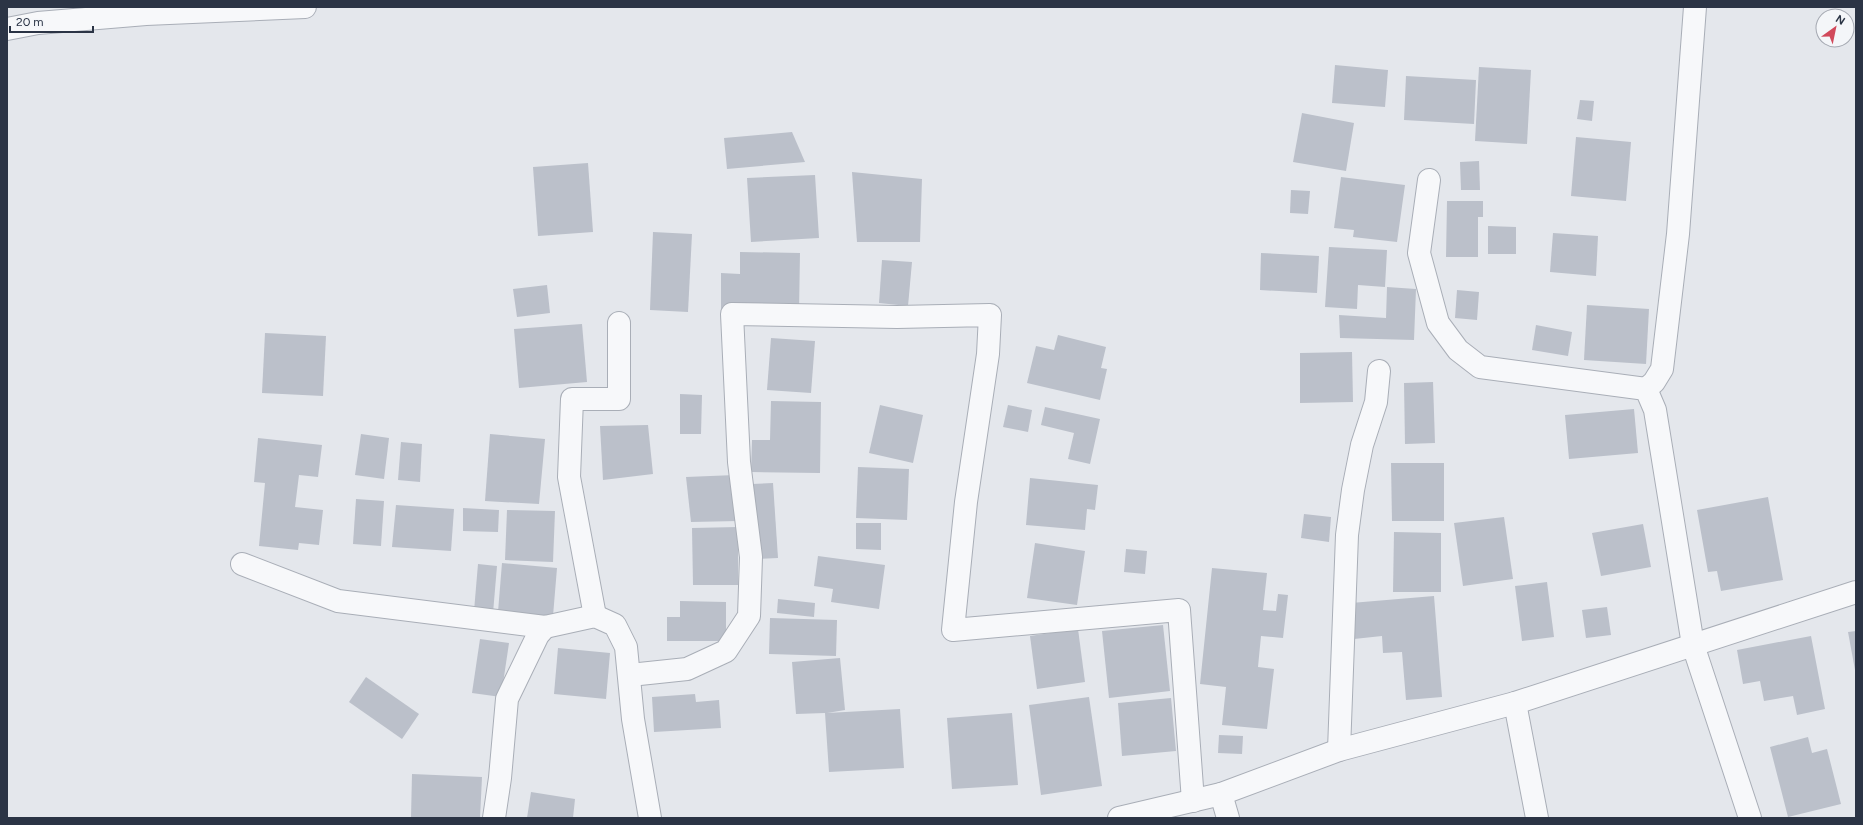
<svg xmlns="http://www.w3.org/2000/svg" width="1863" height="825" font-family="Figtree,sans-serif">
<rect width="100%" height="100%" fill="#e4e7ec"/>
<!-- building -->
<g fill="#bbc0ca">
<polygon points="1335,65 1388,70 1385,107 1332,103"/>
<polygon points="1479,67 1531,70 1527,144 1475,141"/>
<polygon points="1406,76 1476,80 1474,124 1404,120"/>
<polygon points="1580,100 1594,101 1592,121 1577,119"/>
<polygon points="1302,113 1354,123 1346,171 1293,162"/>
<polygon points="792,132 805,162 727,169 724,138"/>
<polygon points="1576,137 1631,142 1626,201 1571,196"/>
<polygon points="1479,161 1480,190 1461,190 1460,162"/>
<polygon points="588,163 593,232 538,236 533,167"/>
<polygon points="852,172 922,179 920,242 857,242"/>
<polygon points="815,175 819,238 751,242 747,178"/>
<polygon points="1341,177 1405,185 1397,242 1353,237 1354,230 1334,228"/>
<polygon points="1291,190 1310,191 1308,214 1290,213"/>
<polygon points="1447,201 1483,201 1483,217 1478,217 1478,257 1446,257"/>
<polygon points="1488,226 1516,227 1516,254 1488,254"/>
<polygon points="653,232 692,234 688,312 650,310"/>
<polygon points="1553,233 1598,236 1596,276 1550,272"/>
<polygon points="1329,247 1387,250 1385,287 1358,285 1357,309 1325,307"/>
<polygon points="740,252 800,253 799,312 721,311 721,273 740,274"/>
<polygon points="1261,253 1319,256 1317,293 1260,290"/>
<polygon points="882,260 912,262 908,306 879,303"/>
<polygon points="547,285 550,313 517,317 513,289"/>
<polygon points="1387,287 1416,289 1414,340 1340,338 1339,315 1386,318"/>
<polygon points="1457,290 1479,292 1477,320 1455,318"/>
<polygon points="1587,305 1649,309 1646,364 1584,360"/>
<polygon points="582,324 587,382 519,388 514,329"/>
<polygon points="1536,325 1572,332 1568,356 1532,350"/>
<polygon points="265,333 326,336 323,396 262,393"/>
<polygon points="1058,335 1106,347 1101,368 1107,369 1100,400 1027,383 1036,346 1054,350"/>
<polygon points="771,338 815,341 811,393 767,390"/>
<polygon points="1352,352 1353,402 1300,403 1300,353"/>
<polygon points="1433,382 1435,443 1405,444 1404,383"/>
<polygon points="680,394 702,395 701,434 680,434"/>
<polygon points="771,401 821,402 820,473 751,472 752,440 770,440"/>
<polygon points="880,405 923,415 913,463 869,453"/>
<polygon points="1008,405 1032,410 1028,432 1003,427"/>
<polygon points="1045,407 1100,419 1090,464 1068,459 1074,433 1041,425"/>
<polygon points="1634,409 1638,453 1569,459 1565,415"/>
<polygon points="648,425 653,474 603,480 600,426"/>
<polygon points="361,434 389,438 384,479 355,475"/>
<polygon points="490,434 545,439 539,504 485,501"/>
<polygon points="258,438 322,445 318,477 299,475 295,507 323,510 319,545 299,543 298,550 259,546 265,483 254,482"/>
<polygon points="401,442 422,444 420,482 398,480"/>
<polygon points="1391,463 1444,463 1444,521 1392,521"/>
<polygon points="858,467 909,469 907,520 856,518"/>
<polygon points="735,475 738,521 691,522 686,477"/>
<polygon points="1030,478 1098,485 1095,510 1087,509 1085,530 1026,525"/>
<polygon points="773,483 778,558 757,559 752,484"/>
<polygon points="1768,497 1783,580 1721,591 1717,571 1708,572 1697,510"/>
<polygon points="356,499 384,501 381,546 353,544"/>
<polygon points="396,505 454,509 451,551 392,547"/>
<polygon points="463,508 499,510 498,532 463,531"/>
<polygon points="507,510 555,511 553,562 505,560"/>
<polygon points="1304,514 1331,517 1329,542 1301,538"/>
<polygon points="1504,517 1513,579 1463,586 1454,523"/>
<polygon points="856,523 881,523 881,550 856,549"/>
<polygon points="1643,524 1651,567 1601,576 1592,533"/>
<polygon points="738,527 738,585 693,585 692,528"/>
<polygon points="1394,532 1441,533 1441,592 1393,592"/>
<polygon points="1035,543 1085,551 1077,605 1027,598"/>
<polygon points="1126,549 1147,551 1145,574 1124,572"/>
<polygon points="818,556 885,565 879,609 831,602 833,589 814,586"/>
<polygon points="502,563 557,568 553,616 498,612"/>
<polygon points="478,564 497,566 493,613 474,611"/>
<polygon points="1212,568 1267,573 1263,610 1276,611 1278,594 1288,595 1283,638 1261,636 1258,667 1274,669 1267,729 1222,725 1226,687 1200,684"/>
<polygon points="1547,582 1554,637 1522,641 1515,586"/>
<polygon points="1434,596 1442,697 1406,700 1402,652 1383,653 1382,636 1354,639 1351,603"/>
<polygon points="778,599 815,603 814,617 777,613"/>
<polygon points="680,601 726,602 726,641 667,641 667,617 680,617"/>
<polygon points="1607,607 1611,635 1586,638 1582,610"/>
<polygon points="770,618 837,620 836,656 769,654"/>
<polygon points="1163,625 1170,691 1109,698 1102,631"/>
<polygon points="1078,629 1085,682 1037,689 1030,636"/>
<polygon points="1856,631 1856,670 1855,670 1848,632"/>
<polygon points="1811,636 1825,709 1797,715 1793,696 1764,701 1760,681 1743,684 1737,650"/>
<polygon points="480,639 509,643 501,697 472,693"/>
<polygon points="558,648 610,653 606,699 554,694"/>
<polygon points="840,658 845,710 827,713 900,709 904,768 829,772 825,713 796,714 792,662"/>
<polygon points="366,677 419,714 402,739 349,702"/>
<polygon points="695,694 696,702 719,700 721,728 654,732 652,697"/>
<polygon points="1089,697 1102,786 1041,795 1029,705"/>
<polygon points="1171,698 1176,751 1122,756 1118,703"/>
<polygon points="1012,713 1018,785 952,789 947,718"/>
<polygon points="1219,735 1243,736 1242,754 1218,753"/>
<polygon points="1808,737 1812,753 1827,749 1841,804 1788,817 1770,747"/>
<polygon points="412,774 482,777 480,818 411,818"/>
<polygon points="531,792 575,799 573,818 527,818"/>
</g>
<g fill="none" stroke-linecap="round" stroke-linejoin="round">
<!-- minor casing -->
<g stroke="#a9aeb7" stroke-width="24">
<g id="minor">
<polyline points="7,29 38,23 146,14 305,7"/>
<polyline points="1429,180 1419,253 1438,323 1458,350 1480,367 1646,389 1655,410 1693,645 1750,818"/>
<polyline points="1646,389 1654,382 1662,369 1678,234 1695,7"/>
<polyline points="242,564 338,601 545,627 595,616 615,625 626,647 633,719 650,818"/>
<polyline points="595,616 569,477 572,399 619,399 619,323"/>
<polyline points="630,675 687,669 726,651 749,616 751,557 739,462 732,314 897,317 990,315 988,354 966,502 953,630 1179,610 1193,801"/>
<polyline points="1515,703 1537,818"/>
<polyline points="1339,750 1347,535 1353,490 1362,445 1376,402 1379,371"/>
<polyline points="1221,794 1228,818"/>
<polyline points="494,818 500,778 507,699 538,635 545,627"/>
<polyline points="1119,818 1221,794 1339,750 1515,703 1856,592"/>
</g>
</g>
<!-- minor -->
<use href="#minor" stroke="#f7f8fa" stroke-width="22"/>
</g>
<!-- border -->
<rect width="1863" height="825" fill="none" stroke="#2b3445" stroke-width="16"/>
<!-- north arrow -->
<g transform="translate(1835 28) rotate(33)"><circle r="19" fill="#f4f6f9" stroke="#a4a8b1"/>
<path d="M0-3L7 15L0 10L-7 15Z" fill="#d1495b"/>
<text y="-6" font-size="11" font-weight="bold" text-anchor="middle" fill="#2b3445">N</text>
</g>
<!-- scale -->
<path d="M10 26v6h83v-6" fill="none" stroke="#2b3445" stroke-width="2"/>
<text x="16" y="26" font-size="12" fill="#2b3445" stroke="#f4f6f9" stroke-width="3" paint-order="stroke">20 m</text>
</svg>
